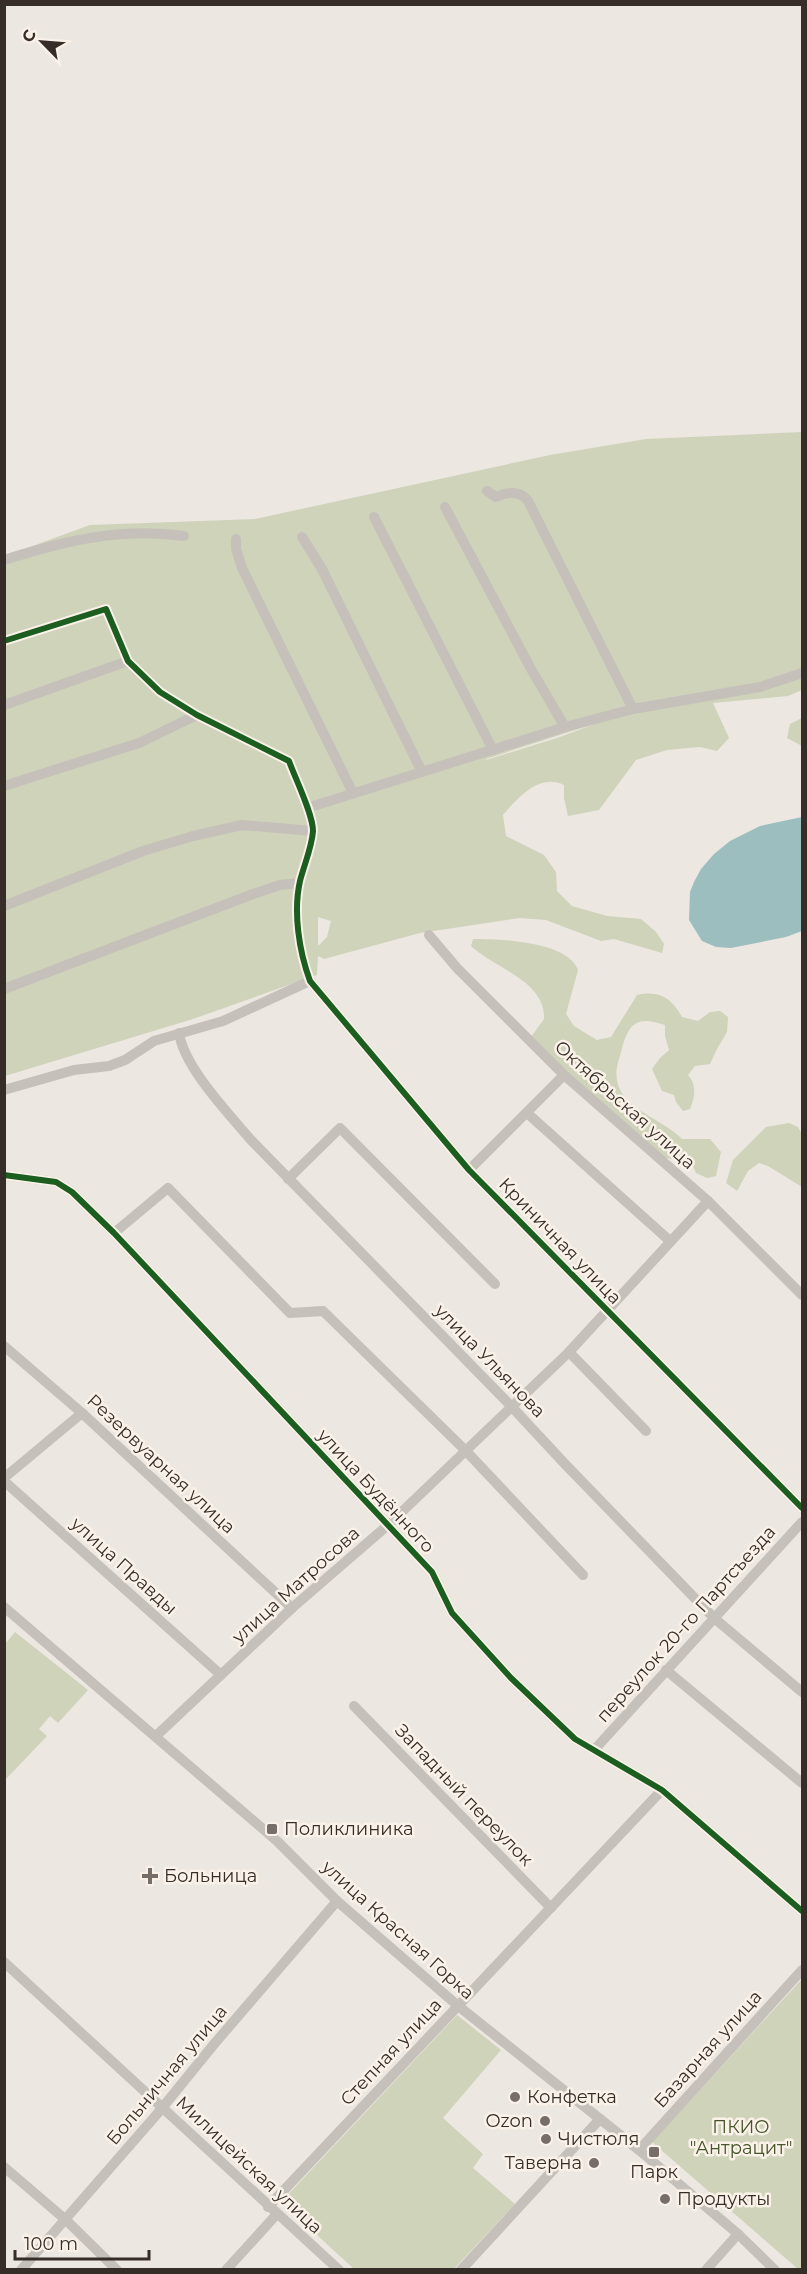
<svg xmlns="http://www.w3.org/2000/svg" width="807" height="2274" font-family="Montserrat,sans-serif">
<rect width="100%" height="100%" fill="#ede7e1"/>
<!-- green -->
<g fill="#ced3ba" fill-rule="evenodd">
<path d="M802 432V690L788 696 713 703 729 738 717 751 700 747 667 750 636 760 599 810 568 816 564 798V785C539 773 518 798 503 815L506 836 544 855 556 872 557 891 572 906 607 916 641 919 656 932 664 944 662 953 614 939 601 941 546 920 520 918 420 933 324 959 318 956 317 975 193 1019 5 1076V556L90 525 255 519 550 455 646 439ZM597 723 560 737 486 760V759ZM318 917 331 921 327 937 318 946Z"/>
<polygon points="802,718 802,746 787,738 790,724"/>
<path d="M473 939C500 939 568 941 578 970L566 1014 574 1026 597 1040 611 1037 637 995C660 990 671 998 682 1017L698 1021 710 1012 720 1011 728 1017 727 1032 717 1049 710 1064 695 1066 688 1075C697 1085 695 1097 690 1109L683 1111 676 1102 674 1095 662 1091 652 1069 660 1058 669 1050 665 1036V1025C650 1020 636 1017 628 1032 623 1041 622 1050 619 1059 604 1106 658 1114 682 1139H710L721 1152 716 1176 707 1178 696 1173 691 1162 652 1156 531 1037 544 1019C546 981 494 968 471 946Z"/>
<polygon points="789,1123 798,1127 802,1134 802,1187 768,1166 759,1163 748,1171 737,1191 726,1183 733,1160 766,1127"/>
<polygon points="15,1632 88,1690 58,1723 50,1716 39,1729 47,1736 5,1780 5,1644"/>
<polygon points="802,1979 802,2269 798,2269 652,2142"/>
<polygon points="457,2015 501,2050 443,2118 483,2154 473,2168 515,2204 454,2269 354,2269 281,2202"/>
</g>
<!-- water -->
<polygon fill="#9cbebf" points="802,817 802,931 786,937 731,948 716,947 702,941 689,920 690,892 694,882 701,869 714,854 730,841 760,826"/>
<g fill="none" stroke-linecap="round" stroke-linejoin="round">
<!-- minor -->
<g stroke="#c6c0ba" stroke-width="10">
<path d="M487 491 496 497C507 492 520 490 528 501L633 709"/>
<polyline points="445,507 531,669 565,727"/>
<polyline points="374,517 493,750"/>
<polyline points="302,537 322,569 422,772"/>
<polyline points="236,539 236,549 242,568 353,793"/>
<path d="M4 560C64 541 121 527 184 536"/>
<path d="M4 641 106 609 128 661 160 692 197 715 289 761C295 778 313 814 313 831 312 847 304 865 300 881 293 912 299 951 310 981L469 1170 802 1508"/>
<polyline points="4,705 128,661"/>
<polyline points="4,786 139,743 197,715"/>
<polyline points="307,808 565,727 633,709 760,687 802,673"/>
<polyline points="4,906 143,851 193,836 242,825 313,831"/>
<polyline points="429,935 457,968 564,1075 708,1201 802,1295"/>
<polyline points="4,989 253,894 280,885 300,883"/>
<path d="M179 1033C184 1067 228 1113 251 1140L512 1407 564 1463 714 1618 802 1692"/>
<polyline points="4,1090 74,1070 109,1066 125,1060 154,1041 223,1021 310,981"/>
<polyline points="527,1113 670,1241"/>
<polyline points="469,1170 564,1075"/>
<polyline points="4,1175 56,1182 72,1192 114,1233 432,1572 452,1613 511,1678 575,1739 662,1790 802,1911"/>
<polyline points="288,1179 340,1128 495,1284"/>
<polyline points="114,1233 168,1188 290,1313 323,1311 466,1451 583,1575"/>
<polyline points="4,1346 82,1413 292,1608"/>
<polyline points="569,1352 646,1431"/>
<polyline points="4,1478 82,1413"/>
<polyline points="4,1481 221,1675"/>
<polyline points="4,1607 277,1841 337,1901 457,2005 639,2150 738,2234 775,2270"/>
<polyline points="666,1670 802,1783"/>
<polyline points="354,1706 551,1908"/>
<polyline points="156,1736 292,1608 388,1525 569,1352 708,1201"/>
<polyline points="595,1749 802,1522"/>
<polyline points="4,1962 339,2270"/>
<polyline points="639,2150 802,1970"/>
<polyline points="4,2167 66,2220 117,2270"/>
<polyline points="268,2207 662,1790"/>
<polyline points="21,2270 158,2113 215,2043 337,1901"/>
<polyline points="226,2270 277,2214"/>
<polyline points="461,2270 600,2119"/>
<polyline points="706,2270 738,2234"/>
</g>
<!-- cycleway casing -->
<g stroke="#faf2e8" stroke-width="10">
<g id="cycleway">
<path d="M4 641 106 609 128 661 160 692 197 715 289 761C295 778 313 814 313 831 312 847 304 865 300 881 293 912 299 951 310 981L469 1170 802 1508"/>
<polyline points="4,1175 56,1182 72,1192 114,1233 432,1572 452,1613 511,1678 575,1739 662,1790 802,1911"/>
</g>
</g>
<!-- cycleway -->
<use href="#cycleway" stroke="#1b5e20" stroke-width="6"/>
</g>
<!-- markers -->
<g fill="#776e69" stroke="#faf2e8" stroke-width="2">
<rect x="266" y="1823" width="12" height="12" rx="3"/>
<path d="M147 1867h6v6h6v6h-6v6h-6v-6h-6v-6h6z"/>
<circle cx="515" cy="2097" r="6"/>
<circle cx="545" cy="2121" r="6"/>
<circle cx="546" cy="2139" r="6"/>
<rect x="648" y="2146" width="12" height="12" rx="3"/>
<circle cx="594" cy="2163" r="6"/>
<circle cx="665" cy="2199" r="6"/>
</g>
<g text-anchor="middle" stroke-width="5" stroke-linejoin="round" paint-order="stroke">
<!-- street labels -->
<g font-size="18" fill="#372d28" stroke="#faf2e8">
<text transform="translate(625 1105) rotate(42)" y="6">Октябрьская улица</text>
<text transform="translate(560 1241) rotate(46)" y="6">Криничная улица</text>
<text transform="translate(490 1361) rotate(46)" y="6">улица Ульянова</text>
<text transform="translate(161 1464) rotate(43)" y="6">Резервуарная улица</text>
<text transform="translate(376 1491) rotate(47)" y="6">улица Будённого</text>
<text transform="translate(124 1566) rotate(42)" y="6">улица Правды</text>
<text transform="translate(296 1585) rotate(-42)" y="6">улица Матросова</text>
<text transform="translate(686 1624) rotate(-48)" y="6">переулок 20-го Партсъезда</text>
<text transform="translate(464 1795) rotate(46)" y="6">Западный переулок</text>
<text transform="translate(398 1930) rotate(42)" y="6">улица Красная Горка</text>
<text transform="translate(708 2049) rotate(-48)" y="6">Базарная улица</text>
<text transform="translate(391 2052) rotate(-47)" y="6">Степная улица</text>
<text transform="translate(167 2075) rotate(-50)" y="6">Больничная улица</text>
<text transform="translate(249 2165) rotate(43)" y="6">Милицейская улица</text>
</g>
<!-- poi labels -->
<g font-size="18" fill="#372d28" stroke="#faf2e8" text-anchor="start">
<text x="284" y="1835">Поликлиника</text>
<text x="164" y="1882">Больница</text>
<text x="527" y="2103">Конфетка</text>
<text x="533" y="2127" text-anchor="end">Ozon</text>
<text x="558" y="2145">Чистюля</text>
<text x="582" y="2169" text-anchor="end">Таверна</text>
<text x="654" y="2178" text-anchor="middle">Парк</text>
<text x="677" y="2205">Продукты</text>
</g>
<!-- park labels -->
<g font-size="18" fill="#45562b" stroke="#faf2e8">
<text x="741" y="2133">ПКИО<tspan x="741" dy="21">"Антрацит"</tspan></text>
</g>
</g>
<!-- border -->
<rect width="807" height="2274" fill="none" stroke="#372d28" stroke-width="12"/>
<!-- north arrow -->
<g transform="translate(42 42) rotate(295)" stroke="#faf2e8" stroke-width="4.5" paint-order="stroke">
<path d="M0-4.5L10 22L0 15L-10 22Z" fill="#372d28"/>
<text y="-9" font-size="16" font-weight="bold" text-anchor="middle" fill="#372d28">С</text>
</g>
<!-- scale -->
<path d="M15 2250v9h134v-9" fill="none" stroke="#372d28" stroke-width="3"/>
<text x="24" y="2250" font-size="18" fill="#372d28" stroke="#faf2e8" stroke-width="4.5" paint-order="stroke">100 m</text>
</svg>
